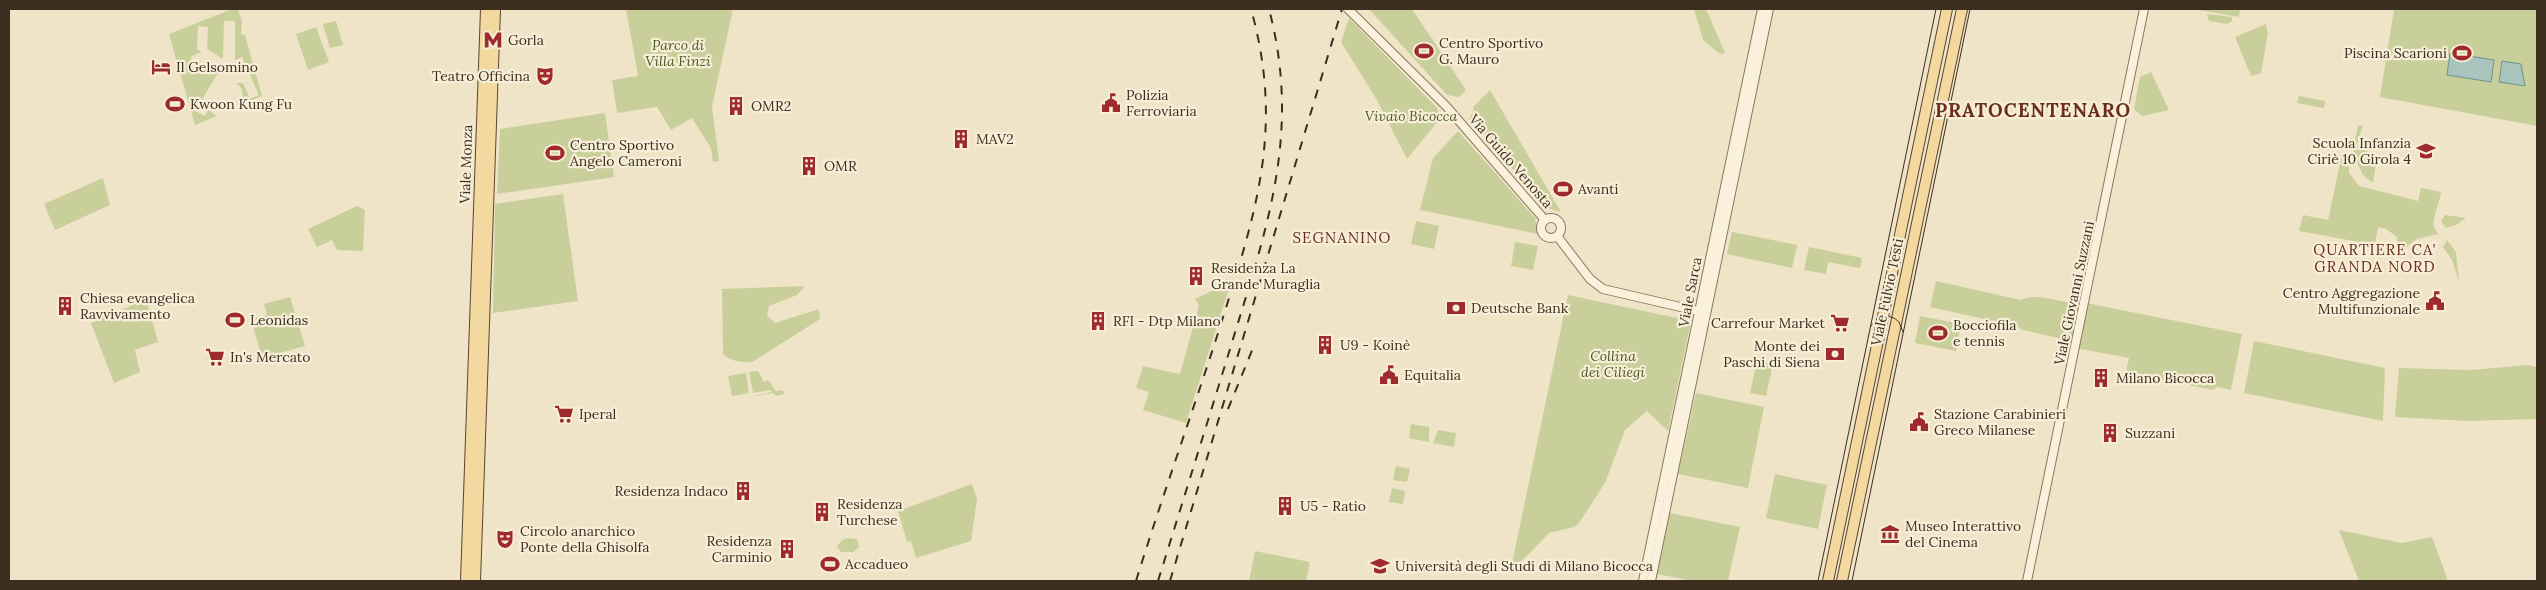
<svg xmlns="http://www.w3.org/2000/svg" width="2546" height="590" font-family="Lora,serif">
<rect width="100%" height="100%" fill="#f0e4c8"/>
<!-- green -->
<g fill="#c9cf9b">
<path d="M232 9H238L242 22 241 34 245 35 262 96 243 104 242 89 236 83H243L250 99 259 95 242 57 235 60V21H224L223 59 207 49 208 27 198 26 197 49 201 52 191 57 190 67C199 73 207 75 213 66L221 68 195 111 205 116 208 110 217 116 195 125 169 34Z"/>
<polygon points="626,9 733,9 712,106 719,161 713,162 711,148 692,118 671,130 657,107 617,113 612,80 638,76"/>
<polygon points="1369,9 1412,9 1466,90 1459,97 1447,95"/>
<polygon points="1694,9 1706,9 1725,53 1720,54 1703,40"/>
<polygon points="2192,9 2240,9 2239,17"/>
<polygon points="2394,9 2537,9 2537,126 2380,97"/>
<polygon points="2207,14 2232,17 2232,21 2227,24 2209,21"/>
<polygon points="1349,18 1438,109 1439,120 1407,159 1377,100 1341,42"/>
<polygon points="336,21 343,45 330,48 323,24"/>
<polygon points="2266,24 2268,33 2261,73 2251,76 2235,37"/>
<polygon points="316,27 329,62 308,70 296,34"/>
<polygon points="2151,72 2169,110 2142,116 2134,109 2140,77"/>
<polygon points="1490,90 1561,212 1547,208 1469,119 1474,109 1473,107"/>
<polygon points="2299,96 2325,101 2324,108 2297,103"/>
<polygon points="605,113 614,177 497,194 500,129"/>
<polygon points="2363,125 2357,145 2377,157 2373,183 2363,175 2354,156 2353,149 2358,126"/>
<polygon points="1458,131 1535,218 1538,234 1420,210 1433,158"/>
<path d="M2342 154 2349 167V173L2359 186 2418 201 2421 188 2441 192C2439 204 2435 212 2433 224L2438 234 2417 239 2396 255 2397 237 2386 229 2378 227 2375 245 2299 231 2303 215 2328 220Z"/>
<polygon points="103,178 110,205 55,230 44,204"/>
<polygon points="563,194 578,301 493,313 495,204"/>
<polygon points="357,206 365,210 363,251 337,250 332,240 317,247 308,229"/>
<polygon points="2445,215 2466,218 2456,225 2446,228 2441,221"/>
<polygon points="1416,221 1439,226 1434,249 1411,244"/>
<polygon points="1732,232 1797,245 1792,268 1727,254"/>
<polygon points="2447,240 2456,252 2459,281 2452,260 2443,247"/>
<polygon points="1515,242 1538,246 1533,270 1511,266"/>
<polygon points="1809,247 1862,258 1860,268 1828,262 1826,274 1804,270"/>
<path d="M1936 281 2021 300C2040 291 2064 306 2086 303L2242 334 2231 390 2217 387 2213 390 2126 372 2129 358 2070 347V341L2023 330 2016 326 1930 307Z"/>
<path d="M805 286 797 295 769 306 767 316 775 323 819 309 820 319 754 361C746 364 729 361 723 354L722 289Z"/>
<polygon points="1222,286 1229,288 1186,423 1143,410 1149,392 1136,388 1143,366 1180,374 1199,305 1195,299"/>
<polygon points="1568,295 1691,321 1668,431 1647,411 1625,430 1605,483 1579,523 1574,527 1549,533 1510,573"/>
<polygon points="290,297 305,346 262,358 251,319 267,315 264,304"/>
<polygon points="146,299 158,342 135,350 140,372 114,383 91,323"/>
<polygon points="1920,316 1961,324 1956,351 1915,343"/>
<polygon points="2254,341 2385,368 2383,421 2244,393"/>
<polygon points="1757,360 1773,364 1766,396 1750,393"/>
<polygon points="2529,365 2537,367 2537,419 2466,421 2395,417 2399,368 2470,370"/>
<polygon points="758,371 764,382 768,380 776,391 783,390 784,394 776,396 773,393 744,398 772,392 770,390 753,393 749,372"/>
<polygon points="746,373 749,393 732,396 728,376"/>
<polygon points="1696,393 1764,407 1748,488 1678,474"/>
<polygon points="1411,424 1429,427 1429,442 1409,438"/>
<polygon points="1438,430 1456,433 1454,447 1433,443"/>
<polygon points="1396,466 1410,469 1407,482 1393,480"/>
<polygon points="1775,474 1827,485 1818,529 1766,518"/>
<polygon points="972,484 977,499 971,541 916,558 911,541 907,542 898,511"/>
<polygon points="1392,488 1405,491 1403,504 1389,502"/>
<polygon points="1670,513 1740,527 1728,581 1693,581 1657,574"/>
<polygon points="2339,530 2402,543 2432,537 2448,581 2359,581"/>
<polygon points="848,538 857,539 859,547 853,552 841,552 837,546 842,540"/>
<polygon points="1255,551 1310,562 1306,581 1249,581"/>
</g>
<!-- water -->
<g fill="#a9c4bc" stroke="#6f938a">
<polygon points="2450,53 2494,60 2491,82 2447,75"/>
<polygon points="2502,61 2521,64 2525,86 2499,82"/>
</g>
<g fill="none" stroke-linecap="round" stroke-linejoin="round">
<!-- minor casing -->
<g stroke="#8d765c" stroke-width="10">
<g id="minor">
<polyline points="1348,9 1446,106 1545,220"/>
<circle cx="1551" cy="228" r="10"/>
<polyline points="1557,236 1590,279 1603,289 1702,312"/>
<polyline points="1643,581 1762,9"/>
<polyline points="1651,581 1769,9"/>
<polyline points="2027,581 2144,9"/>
</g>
</g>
<!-- major casing -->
<g stroke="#5b4430" stroke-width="12">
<g id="major">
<polyline points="466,581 486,9"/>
<polyline points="475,581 495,9"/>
<polyline points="1828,581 1947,9"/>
<polyline points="1842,581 1962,9"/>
</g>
</g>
<!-- minor -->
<use href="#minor" stroke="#faf1dc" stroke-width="8"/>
<!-- major -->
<use href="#major" stroke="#f3d9a0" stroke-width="10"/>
<!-- tram -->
<g stroke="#3d2e20" stroke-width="1">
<path d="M1871 326C1878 315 1890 313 1899 322L1903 332"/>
<polyline points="1818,581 1936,9"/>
<polyline points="1852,581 1970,9"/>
</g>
<!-- rail -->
<g stroke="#3d2e20" stroke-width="2" stroke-dasharray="9 9" stroke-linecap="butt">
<polyline points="1228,409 1253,348"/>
<path d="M1136 581C1162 497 1192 414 1219 330 1255 215 1285 131 1251 9"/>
<path d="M1158 581C1182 504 1206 427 1230 349 1266 230 1302 135 1269 9"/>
<polyline points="1170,581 1342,9"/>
</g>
</g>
<!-- icons -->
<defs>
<g id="metro-bare" transform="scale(1.5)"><path d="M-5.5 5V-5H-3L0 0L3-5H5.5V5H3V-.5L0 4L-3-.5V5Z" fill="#9e2a2b" stroke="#f7eed8" stroke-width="2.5" paint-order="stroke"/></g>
<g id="stadium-bare" transform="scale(1.5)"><path d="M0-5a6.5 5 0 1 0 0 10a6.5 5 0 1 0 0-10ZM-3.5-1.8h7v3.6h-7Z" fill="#9e2a2b" stroke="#f7eed8" stroke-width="2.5" paint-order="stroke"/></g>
<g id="hotel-bare" transform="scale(1.5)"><path d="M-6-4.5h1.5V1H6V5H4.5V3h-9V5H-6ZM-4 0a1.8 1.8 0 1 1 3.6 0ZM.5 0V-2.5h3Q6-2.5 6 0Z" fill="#9e2a2b" stroke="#f7eed8" stroke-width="2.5" paint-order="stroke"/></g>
<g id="theatre-bare" transform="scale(1.5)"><path d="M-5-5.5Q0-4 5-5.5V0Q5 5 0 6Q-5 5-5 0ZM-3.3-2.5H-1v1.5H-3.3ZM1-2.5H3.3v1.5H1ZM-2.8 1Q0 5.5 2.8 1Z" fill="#9e2a2b" stroke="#f7eed8" stroke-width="2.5" paint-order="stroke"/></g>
<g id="civic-bare" transform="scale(1.5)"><path d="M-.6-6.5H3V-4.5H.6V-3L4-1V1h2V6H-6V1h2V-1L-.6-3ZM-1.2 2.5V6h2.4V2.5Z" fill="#9e2a2b" stroke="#f7eed8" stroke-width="2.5" paint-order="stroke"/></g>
<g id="building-bare" transform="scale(1.5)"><path d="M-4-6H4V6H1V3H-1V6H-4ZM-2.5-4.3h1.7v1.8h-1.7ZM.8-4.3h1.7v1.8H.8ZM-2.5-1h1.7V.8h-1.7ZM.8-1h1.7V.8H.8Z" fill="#9e2a2b" stroke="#f7eed8" stroke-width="2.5" paint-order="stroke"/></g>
<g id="school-bare" transform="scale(1.5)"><path d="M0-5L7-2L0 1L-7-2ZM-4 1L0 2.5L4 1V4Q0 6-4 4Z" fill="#9e2a2b" stroke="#f7eed8" stroke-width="2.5" paint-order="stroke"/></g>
<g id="bank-bare" transform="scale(1.5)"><path d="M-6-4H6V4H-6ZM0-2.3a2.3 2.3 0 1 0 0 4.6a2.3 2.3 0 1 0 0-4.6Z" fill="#9e2a2b" stroke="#f7eed8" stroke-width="2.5" paint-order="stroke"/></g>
<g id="supermarket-bare" transform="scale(1.5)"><path d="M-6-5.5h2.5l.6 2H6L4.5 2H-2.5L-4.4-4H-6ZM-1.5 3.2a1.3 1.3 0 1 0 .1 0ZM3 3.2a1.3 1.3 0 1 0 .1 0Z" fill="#9e2a2b" stroke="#f7eed8" stroke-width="2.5" paint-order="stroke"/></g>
<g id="museum-bare" transform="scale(1.5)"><path d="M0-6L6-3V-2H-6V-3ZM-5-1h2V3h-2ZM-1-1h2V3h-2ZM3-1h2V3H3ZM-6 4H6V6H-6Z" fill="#9e2a2b" stroke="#f7eed8" stroke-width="2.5" paint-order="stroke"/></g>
<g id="university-bare" transform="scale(1.5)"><path d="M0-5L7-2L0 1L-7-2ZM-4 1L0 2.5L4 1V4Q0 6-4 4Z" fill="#9e2a2b" stroke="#f7eed8" stroke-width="2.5" paint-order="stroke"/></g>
</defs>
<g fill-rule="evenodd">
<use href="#metro-bare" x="493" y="40"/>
<use href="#stadium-bare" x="1424" y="51"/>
<use href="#stadium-bare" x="2462" y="53"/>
<use href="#hotel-bare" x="161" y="67"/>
<use href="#theatre-bare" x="545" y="76"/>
<use href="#civic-bare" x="1111" y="103"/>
<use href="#stadium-bare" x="175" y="104"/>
<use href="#building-bare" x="736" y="106"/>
<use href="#building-bare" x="961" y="139"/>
<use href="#school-bare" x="2426" y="151"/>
<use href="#stadium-bare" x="555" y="153"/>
<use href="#building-bare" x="809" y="166"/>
<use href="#stadium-bare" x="1563" y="189"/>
<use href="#building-bare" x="1196" y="276"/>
<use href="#civic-bare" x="2435" y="301"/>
<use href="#building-bare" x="65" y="306"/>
<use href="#bank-bare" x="1456" y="308"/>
<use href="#stadium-bare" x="235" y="320"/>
<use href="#building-bare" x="1098" y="321"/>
<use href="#supermarket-bare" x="1840" y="323"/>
<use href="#stadium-bare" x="1938" y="333"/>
<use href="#building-bare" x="1325" y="345"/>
<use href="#bank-bare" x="1835" y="354"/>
<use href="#supermarket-bare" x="215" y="357"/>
<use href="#civic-bare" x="1389" y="375"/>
<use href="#building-bare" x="2101" y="378"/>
<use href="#supermarket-bare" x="564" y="414"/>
<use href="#civic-bare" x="1919" y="422"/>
<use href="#building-bare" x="2110" y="433"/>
<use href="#building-bare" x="743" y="491"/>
<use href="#building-bare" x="1285" y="506"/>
<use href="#building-bare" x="822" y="512"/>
<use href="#museum-bare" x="1890" y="534"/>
<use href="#theatre-bare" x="505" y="539"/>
<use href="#building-bare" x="787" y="549"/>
<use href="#stadium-bare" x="830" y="564"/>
<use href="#university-bare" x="1380" y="566"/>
</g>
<g text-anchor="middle" stroke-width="4.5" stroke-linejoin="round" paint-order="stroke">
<!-- poi labels -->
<g font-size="14" fill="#3d2e20" stroke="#f7eed8" text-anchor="start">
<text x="508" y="45">Gorla</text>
<text x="1439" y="48">Centro Sportivo<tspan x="1439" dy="16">G. Mauro</tspan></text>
<text x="2447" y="58" text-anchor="end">Piscina Scarioni</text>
<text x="176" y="72">Il Gelsomino</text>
<text x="530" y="81" text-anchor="end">Teatro Officina</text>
<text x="1126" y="100">Polizia<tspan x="1126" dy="16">Ferroviaria</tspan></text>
<text x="190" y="109">Kwoon Kung Fu</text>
<text x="751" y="111">OMR2</text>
<text x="976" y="144">MAV2</text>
<text x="2411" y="148" text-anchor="end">Scuola Infanzia<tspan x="2411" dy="16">Ciriè 10 Girola 4</tspan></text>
<text x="570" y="150">Centro Sportivo<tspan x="570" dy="16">Angelo Cameroni</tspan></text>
<text x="824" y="171">OMR</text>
<text x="1578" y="194">Avanti</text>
<text x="1211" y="273">Residenza La<tspan x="1211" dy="16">Grande Muraglia</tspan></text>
<text x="2420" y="298" text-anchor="end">Centro Aggregazione<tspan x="2420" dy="16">Multifunzionale</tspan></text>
<text x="80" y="303">Chiesa evangelica<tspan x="80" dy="16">Ravvivamento</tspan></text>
<text x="1471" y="313">Deutsche Bank</text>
<text x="250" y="325">Leonidas</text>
<text x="1113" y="326">RFI - Dtp Milano</text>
<text x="1825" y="328" text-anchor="end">Carrefour Market</text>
<text x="1953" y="330">Bocciofila<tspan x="1953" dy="16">e tennis</tspan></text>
<text x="1340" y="350">U9 - Koinè</text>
<text x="1820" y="351" text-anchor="end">Monte dei<tspan x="1820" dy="16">Paschi di Siena</tspan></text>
<text x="230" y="362">In's Mercato</text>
<text x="1404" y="380">Equitalia</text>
<text x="2116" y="383">Milano Bicocca</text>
<text x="579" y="419">Iperal</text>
<text x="1934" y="419">Stazione Carabinieri<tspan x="1934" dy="16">Greco Milanese</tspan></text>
<text x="2125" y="438">Suzzani</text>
<text x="728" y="496" text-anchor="end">Residenza Indaco</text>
<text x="837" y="509">Residenza<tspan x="837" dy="16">Turchese</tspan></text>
<text x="1300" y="511">U5 - Ratio</text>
<text x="1905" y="531">Museo Interattivo<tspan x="1905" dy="16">del Cinema</tspan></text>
<text x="520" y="536">Circolo anarchico<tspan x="520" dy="16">Ponte della Ghisolfa</tspan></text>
<text x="772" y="546" text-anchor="end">Residenza<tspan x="772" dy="16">Carminio</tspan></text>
<text x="845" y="569">Accadueo</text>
<text x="1395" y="571">Università degli Studi di Milano Bicocca</text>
</g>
<!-- park labels -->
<g font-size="14" font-style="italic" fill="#4d5a26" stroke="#f7eed8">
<text x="678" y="50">Parco di<tspan x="678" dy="16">Villa Finzi</tspan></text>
<text x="1411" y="121">Vivaio Bicocca</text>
<text x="1613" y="361">Collina<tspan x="1613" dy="16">dei Ciliegi</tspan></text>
</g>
<!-- street labels -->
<g font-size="14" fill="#3d2e20" stroke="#f7eed8">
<text transform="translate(1511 161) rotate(49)" y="5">Via Guido Venosta</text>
<text transform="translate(466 164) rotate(-88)" y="5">Viale Monza</text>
<text transform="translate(1690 292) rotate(-79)" y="5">Viale Sarca</text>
<text transform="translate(1887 292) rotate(-78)" y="5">Viale Fulvio Testi</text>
<text transform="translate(2074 293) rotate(-78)" y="5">Viale Giovanni Suzzani</text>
</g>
<!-- neighbourhood labels -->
<g font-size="15" letter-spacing="1" fill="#6b2e1e" stroke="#f7eed8">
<text x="1342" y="243">SEGNANINO</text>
<text x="2375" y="255">QUARTIERE CA'<tspan x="2375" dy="17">GRANDA NORD</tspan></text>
</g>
<!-- district labels -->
<g font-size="19" font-weight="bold" letter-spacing="1" fill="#6b2e1e" stroke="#f7eed8">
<text x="2033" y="117">PRATOCENTENARO</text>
</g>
</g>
<!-- border -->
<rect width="2546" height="590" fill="none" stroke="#3d2e20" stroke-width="20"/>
</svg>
